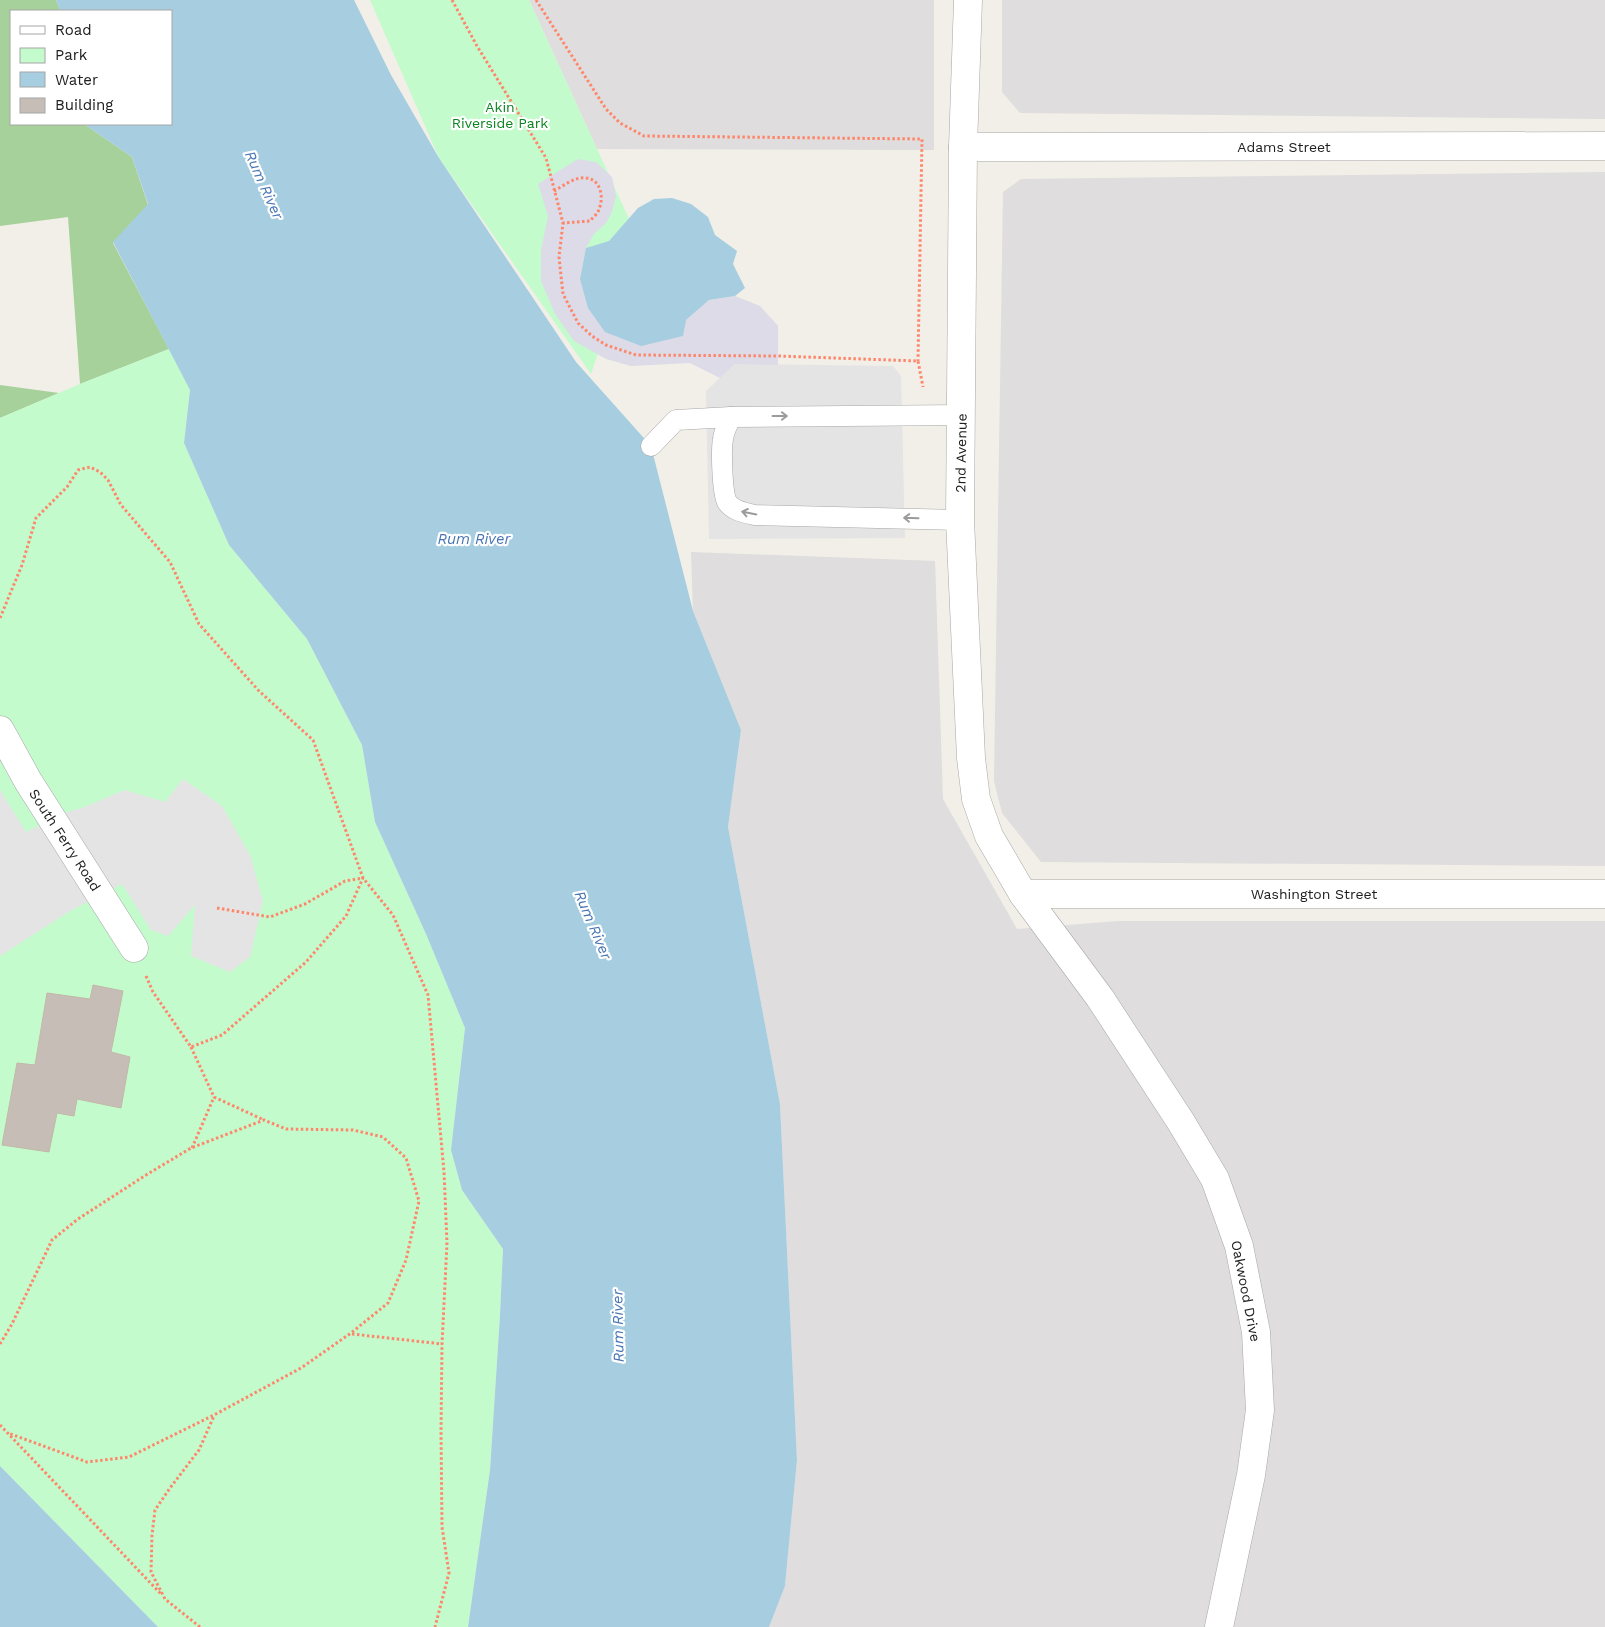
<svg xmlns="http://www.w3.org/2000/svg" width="1605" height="1627" font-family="'Work Sans',sans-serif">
<rect width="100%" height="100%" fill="#f1efe7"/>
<!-- residential -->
<g fill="#dfdddd">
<polygon points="529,0 934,0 934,150 597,149"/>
<polygon points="1002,0 1605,0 1605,119 1020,113 1002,92"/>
<polygon points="1605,172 1605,866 1041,862 1002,813 994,781 1003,192 1021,179"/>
<polygon points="691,552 935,561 943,799 1017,929 1118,921 1605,921 1605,1627 769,1627 785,1586 797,1460 780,1104 728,827 741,730 693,611"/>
</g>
<!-- forest -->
<g fill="#a6d19a">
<polygon points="0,0 56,0 60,10 11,11 11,124 84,124 132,157 148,205 113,243 169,349 80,384 68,217 0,226"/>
<polygon points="0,385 59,393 0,418"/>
</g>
<!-- park -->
<g fill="#c4fbcd">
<polygon points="370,0 529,0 629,219 609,241 605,332 591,374 439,158"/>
<polygon points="169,349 190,390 184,443 229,545 307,639 362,745 375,822 426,934 465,1028 451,1150 462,1190 503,1249 500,1315 490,1470 468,1627 158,1627 0,1466 0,418 80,384"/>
</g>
<!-- parking -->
<g fill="#e4e4e4">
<polygon points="735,364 893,366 901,376 905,538 709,539 706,391"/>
<polygon points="183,779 222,806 250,855 263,901 250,957 230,972 191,956 195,905 168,936 151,930 122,884 70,911 0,956 0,790 26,832 64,813 82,808 125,790 165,802"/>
</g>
<!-- plaza -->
<polygon fill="#dcdbe7" points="578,159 596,162 612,177 616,196 612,212 606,223 594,234 586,248 580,279 686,320 709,300 735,296 760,306 778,326 778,365 735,364 720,378 690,363 631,366 606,359 574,341 555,314 541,281 541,250 548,216 538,184"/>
<!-- water -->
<g fill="#a6cee0">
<polygon points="56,0 354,0 391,75 439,158 576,362 651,446 693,611 741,730 728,827 780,1104 797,1460 785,1586 769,1627 468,1627 490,1470 500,1315 503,1249 462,1190 451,1150 465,1028 426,934 375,822 362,745 307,639 229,545 184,443 190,390 113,242 148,204 132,157 84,124 171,124 171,11 60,11"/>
<polygon points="672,198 691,204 708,217 715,235 737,251 733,264 745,288 735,296 709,300 686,320 683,336 641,346 605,332 588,308 580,279 586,248 609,241 638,208 654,199"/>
<polygon points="0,1466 158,1627 0,1627"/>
</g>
<!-- building -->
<polygon fill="#c6beb6" stroke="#c3b7a8" points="93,985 123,991 111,1052 130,1057 121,1108 77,1099 74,1116 57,1113 49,1152 2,1145 17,1063 35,1065 47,993 90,999"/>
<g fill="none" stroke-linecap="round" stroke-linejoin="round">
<!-- lane casing -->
<g stroke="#a7a7a7" stroke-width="21">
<g id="lane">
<path d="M731 417C728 424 724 431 723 439 721 450 722 492 727 502 733 511 745 513 755 515L960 520"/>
<polyline points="651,446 676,420 731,417 961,415"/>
</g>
</g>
<!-- street casing -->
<g stroke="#a7a7a7" stroke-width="29">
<g id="street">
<polyline points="968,0 963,147 960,520 971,758 976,799 989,836 1023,894 1100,998 1181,1122 1215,1179 1239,1246 1256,1332 1260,1410 1251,1475 1219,1627"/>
<polyline points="963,147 1605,146"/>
<polyline points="0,730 28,781 134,948"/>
<polyline points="1023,894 1605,894"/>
</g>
</g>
<!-- path -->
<g stroke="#fe876b" stroke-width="3" stroke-dasharray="2.5 2.5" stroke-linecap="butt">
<polyline points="452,0 477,46 546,158 563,223 559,257 563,294 578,323 592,336 606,345 636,355 778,356 918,361 923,387"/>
<polyline points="536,0 606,109 620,123 644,136 922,139 918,361"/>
<path d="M554 191C563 186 576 176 586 178 601 179 604 198 599 209 598 214 593 217 590 221L563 223"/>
<polyline points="0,618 22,565 36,518 67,487 78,470 90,467 100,472 108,480 121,505 170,562 199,624 259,691 313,740 363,878 393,915 428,995 444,1172 447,1243 442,1344 441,1431 442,1527 449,1573 435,1627"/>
<polyline points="217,908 270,917 305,904 345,881 363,878"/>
<polyline points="146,976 153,992 191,1047 222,1035 306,962 346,916 363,878"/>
<polyline points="191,1047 214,1097 264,1120"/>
<polyline points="192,1148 214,1097"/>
<polyline points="352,1334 442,1344"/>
<polyline points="0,1344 12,1324 52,1240 78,1219 146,1175 191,1148 264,1120 286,1129 353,1130 383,1137 406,1158 419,1201 406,1260 388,1303 351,1333 301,1368 214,1415 129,1457 87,1462 8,1433"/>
<polyline points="0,1425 161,1594"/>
<polyline points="200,1627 165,1599 151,1572 152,1535 155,1510 170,1488 199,1450 214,1416"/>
</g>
<!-- lane -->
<use href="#lane" stroke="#fff" stroke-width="20"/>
<!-- street -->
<use href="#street" stroke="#fff" stroke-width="28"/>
</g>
<!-- one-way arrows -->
<defs><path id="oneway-shaft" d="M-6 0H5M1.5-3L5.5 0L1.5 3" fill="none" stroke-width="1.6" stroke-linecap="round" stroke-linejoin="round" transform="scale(1.25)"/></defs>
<g stroke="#9b9b9b">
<use href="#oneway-shaft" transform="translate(780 416)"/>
<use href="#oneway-shaft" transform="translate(749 513) rotate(-169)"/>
<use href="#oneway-shaft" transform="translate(911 518) rotate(-178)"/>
</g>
<g text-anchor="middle" stroke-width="4.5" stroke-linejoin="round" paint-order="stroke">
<!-- park labels -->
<g font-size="14" fill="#09841e" stroke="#fff">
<text x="500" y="112">Akin<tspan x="500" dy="16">Riverside Park</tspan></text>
</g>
<!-- street labels -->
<g font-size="14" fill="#202020" stroke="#fff">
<text x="1284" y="152">Adams Street</text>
<text transform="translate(961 453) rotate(-89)" y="5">2nd Avenue</text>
<text transform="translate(65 840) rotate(57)" y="5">South Ferry Road</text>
<text x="1314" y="899">Washington Street</text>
<text transform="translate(1246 1291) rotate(79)" y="5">Oakwood Drive</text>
</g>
<!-- water labels -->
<g font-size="15" font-style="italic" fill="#4975b4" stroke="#fff">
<text transform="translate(264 185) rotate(66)" y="5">Rum River</text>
<text x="474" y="544">Rum River</text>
<text transform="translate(593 925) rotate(67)" y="5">Rum River</text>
<text transform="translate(618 1326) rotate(-91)" y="5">Rum River</text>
</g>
</g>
<!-- legend -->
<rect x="10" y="10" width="162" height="115" fill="#ffffff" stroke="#a6a6a6"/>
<rect x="20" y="26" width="25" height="8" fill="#ffffff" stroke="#a6a6a6"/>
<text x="55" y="35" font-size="15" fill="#202020">Road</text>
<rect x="20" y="48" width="25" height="15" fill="#c4fbcd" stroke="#a6a6a6"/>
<text x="55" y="60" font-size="15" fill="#202020">Park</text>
<rect x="20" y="72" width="25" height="15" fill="#a6cee0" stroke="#a6a6a6"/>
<text x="55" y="85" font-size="15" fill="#202020">Water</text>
<rect x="20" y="98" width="25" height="15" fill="#c6beb6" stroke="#a6a6a6"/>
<text x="55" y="110" font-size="15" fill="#202020">Building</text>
</svg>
